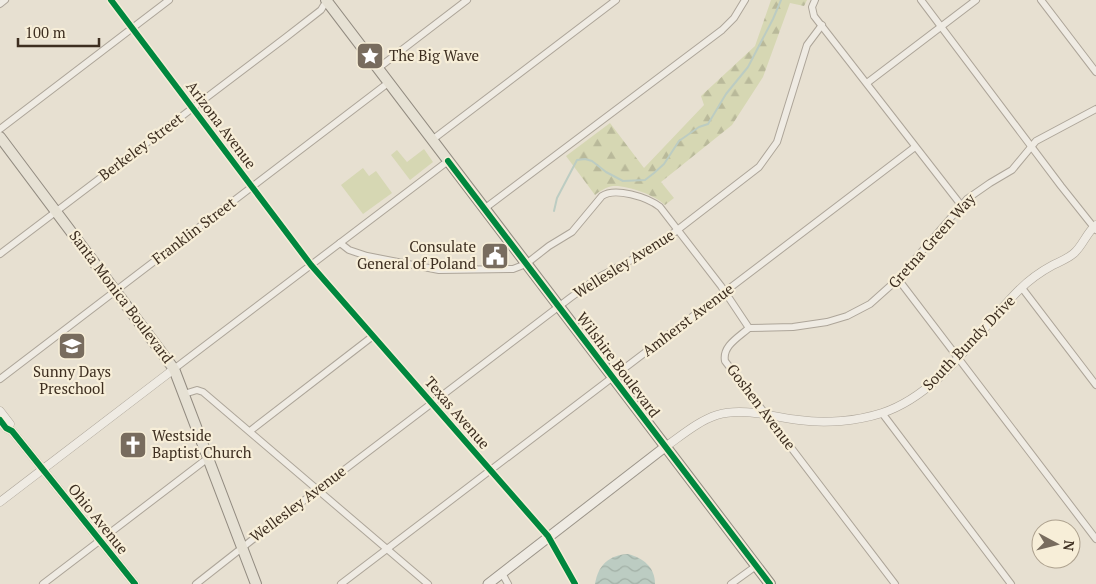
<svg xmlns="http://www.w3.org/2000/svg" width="1096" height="584" font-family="'PT Serif',serif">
<defs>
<pattern id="forest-firs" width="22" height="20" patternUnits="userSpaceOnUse" patternTransform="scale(1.25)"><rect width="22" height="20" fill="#d6d7b3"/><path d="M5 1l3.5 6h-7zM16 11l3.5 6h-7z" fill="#b9b99a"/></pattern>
<pattern id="water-waves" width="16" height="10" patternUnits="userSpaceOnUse" patternTransform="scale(1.25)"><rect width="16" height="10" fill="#bcccc2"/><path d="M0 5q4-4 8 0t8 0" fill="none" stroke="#a2b0a6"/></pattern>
</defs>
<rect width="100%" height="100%" fill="#e7e0d1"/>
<!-- forest -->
<path fill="url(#forest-firs)" d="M771 0H807L804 6 790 3 763 77 732 125 661 182 674 198 665 205C655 195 627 185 613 186 606 187 600 191 595 195L566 156 610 123 644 168 704 105 701 96 755 46Z"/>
<!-- garden -->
<g fill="#d6d7b3">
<polygon points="424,149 433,162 410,180 391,155 397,150 407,162"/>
<polygon points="363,168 369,176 376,171 392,193 363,214 341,185"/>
</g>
<!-- water -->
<path fill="url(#water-waves)" d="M628 554C643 558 655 567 655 584H595C598 565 609 555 628 554Z"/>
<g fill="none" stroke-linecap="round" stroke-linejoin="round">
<!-- stream -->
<polyline stroke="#bcccc2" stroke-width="2" points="554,211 557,198 577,160 585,159 592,161 606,172 623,181 645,180 654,173 664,164 679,141 699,127 708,124 726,94 748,67 773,19 781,0"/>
<!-- minor casing -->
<g stroke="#ada599" stroke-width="8">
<g id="minor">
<polyline points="111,0 311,265 548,536 575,584"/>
<polyline points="815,0 812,7 814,16 961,205"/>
<polyline points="921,0 1061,186 1096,230"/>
<polyline points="1041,0 1096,72"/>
<polyline points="0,4 5,0"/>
<polyline points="377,69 467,0"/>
<polyline points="867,83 976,0"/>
<polyline points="0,129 169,0"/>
<polyline points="432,140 616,0"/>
<polyline points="484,209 722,30 734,18 745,0"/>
<path d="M340 243 349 250 367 256 439 270 513 269 526 264 549 246 572 232 602 196C615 187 647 197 660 207L721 286 749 328"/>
<polyline points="0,254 285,38 321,10 327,0"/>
<polyline points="898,279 1096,539"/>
<polyline points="1022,288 1096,385"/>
<polyline points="749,328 793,327 827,322 847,316 870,304 898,279 967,199 990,183 1012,170 1036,141 1096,109"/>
<path d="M749 328C739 337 722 346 725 361L895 584"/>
<polyline points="174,369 448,161"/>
<polyline points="0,379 388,83"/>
<polyline points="184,394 197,390 203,392 428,584"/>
<polyline points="882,413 1011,584"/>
<polyline points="250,431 373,336"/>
<polyline points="502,573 508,584"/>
<polyline points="43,584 208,458"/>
<polyline points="196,584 252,540 570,298 599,277 654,248 759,167 777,142 807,45 822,25"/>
<polyline points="341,584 915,147"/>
<polyline points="731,584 756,566"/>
</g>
</g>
<!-- tertiary casing -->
<g stroke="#ada599" stroke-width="9">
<g id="tertiary">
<polyline points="0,411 10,424"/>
<polyline points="0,420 6,428 12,431 135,584"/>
<path d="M665 447C681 436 698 421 717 415 743 407 773 417 799 420 826 424 857 421 882 413 940 394 978 331 1019 290 1029 280 1040 272 1053 265 1059 262 1067 259 1073 254 1083 246 1086 233 1096 225"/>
<polyline points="0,502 174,369"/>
</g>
</g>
<!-- secondary casing -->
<g stroke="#9c958a" stroke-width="11">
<polyline id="secondary" points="488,584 665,447"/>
</g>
<!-- primary casing -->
<g stroke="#928b80" stroke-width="12">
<g id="primary">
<polyline points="326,0 770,584"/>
<polyline points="0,137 174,369 256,584"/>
</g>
</g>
<!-- minor -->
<use href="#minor" stroke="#efebe3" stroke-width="6"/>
<!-- tertiary -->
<use href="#tertiary" stroke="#efebe3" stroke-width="8"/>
<!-- secondary -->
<use href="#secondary" stroke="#efebe3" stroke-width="9"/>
<!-- primary -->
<use href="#primary" stroke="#e6e1d4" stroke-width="10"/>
<!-- cycleway casing -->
<g stroke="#f7eed8" stroke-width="9">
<g id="cycleway">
<polyline points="111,0 311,265 548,536 575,584"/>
<polyline points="448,161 770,584"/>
<polyline points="0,420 6,428 12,431 135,584"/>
</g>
</g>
<!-- cycleway -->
<use href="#cycleway" stroke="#00873e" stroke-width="6"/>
</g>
<!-- icons -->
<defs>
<g id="sight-square" transform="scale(1.4375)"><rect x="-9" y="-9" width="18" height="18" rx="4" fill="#786c5e" stroke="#f7eed8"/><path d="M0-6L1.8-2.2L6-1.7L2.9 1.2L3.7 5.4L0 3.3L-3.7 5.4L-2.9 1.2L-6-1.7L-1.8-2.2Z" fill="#fff"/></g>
<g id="civic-square" transform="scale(1.4375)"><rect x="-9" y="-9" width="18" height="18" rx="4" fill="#786c5e" stroke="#f7eed8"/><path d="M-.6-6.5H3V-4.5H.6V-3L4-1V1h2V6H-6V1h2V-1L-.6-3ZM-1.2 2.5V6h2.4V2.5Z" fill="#fff"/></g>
<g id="school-square" transform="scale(1.4375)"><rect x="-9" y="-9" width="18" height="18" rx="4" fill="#786c5e" stroke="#f7eed8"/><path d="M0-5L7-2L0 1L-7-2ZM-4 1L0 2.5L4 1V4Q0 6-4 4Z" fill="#fff"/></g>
<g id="church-square" transform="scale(1.4375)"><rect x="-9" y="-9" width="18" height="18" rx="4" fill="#786c5e" stroke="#f7eed8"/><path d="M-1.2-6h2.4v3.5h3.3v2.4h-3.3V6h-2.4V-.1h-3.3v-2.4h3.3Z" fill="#fff"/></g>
</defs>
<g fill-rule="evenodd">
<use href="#sight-square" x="370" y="56"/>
<use href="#civic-square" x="495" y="256"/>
<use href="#school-square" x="72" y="346"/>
<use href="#church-square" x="133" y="445"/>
</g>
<g text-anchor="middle" stroke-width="4.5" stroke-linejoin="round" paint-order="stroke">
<!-- poi labels -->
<g font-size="15" fill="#3d2e20" stroke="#f7eed8" text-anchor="start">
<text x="389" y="61">The Big Wave</text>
<text x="476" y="252" text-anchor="end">Consulate<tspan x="476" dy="17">General of Poland</tspan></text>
<text x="72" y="377" text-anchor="middle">Sunny Days<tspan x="72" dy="17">Preschool</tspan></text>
<text x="152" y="441">Westside<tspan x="152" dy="17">Baptist Church</tspan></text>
</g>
<!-- street labels -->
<g font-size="15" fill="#3d2e20" stroke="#f7eed8">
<text transform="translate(221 125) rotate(53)" y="5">Arizona Avenue</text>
<text transform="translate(141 147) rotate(-37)" y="5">Berkeley Street</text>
<text transform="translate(194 231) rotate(-37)" y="5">Franklin Street</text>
<text transform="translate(932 241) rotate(-48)" y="5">Gretna Green Way</text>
<text transform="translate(624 264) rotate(-32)" y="5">Wellesley Avenue</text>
<text transform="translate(121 297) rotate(53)" y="5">Santa Monica Boulevard</text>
<text transform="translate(688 320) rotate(-37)" y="5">Amherst Avenue</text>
<text transform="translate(969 343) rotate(-46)" y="5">South Bundy Drive</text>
<text transform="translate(618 365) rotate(53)" y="5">Wilshire Boulevard</text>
<text transform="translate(761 407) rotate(53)" y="5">Goshen Avenue</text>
<text transform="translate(457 413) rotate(49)" y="5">Texas Avenue</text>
<text transform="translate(298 504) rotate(-37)" y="5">Wellesley Avenue</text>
<text transform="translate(98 519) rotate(51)" y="5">Ohio Avenue</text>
</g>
</g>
<!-- north arrow -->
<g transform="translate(1056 544) rotate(97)"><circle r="24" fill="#f7eed8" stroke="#ada18e"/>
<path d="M0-4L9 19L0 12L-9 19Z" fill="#786c5e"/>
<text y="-8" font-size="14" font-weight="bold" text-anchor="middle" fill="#3d2e20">N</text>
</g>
<!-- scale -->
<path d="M18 38v8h81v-8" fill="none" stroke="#3d2e20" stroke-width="2.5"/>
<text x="25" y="38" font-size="15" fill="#3d2e20" stroke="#f7eed8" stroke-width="4" paint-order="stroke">100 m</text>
</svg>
